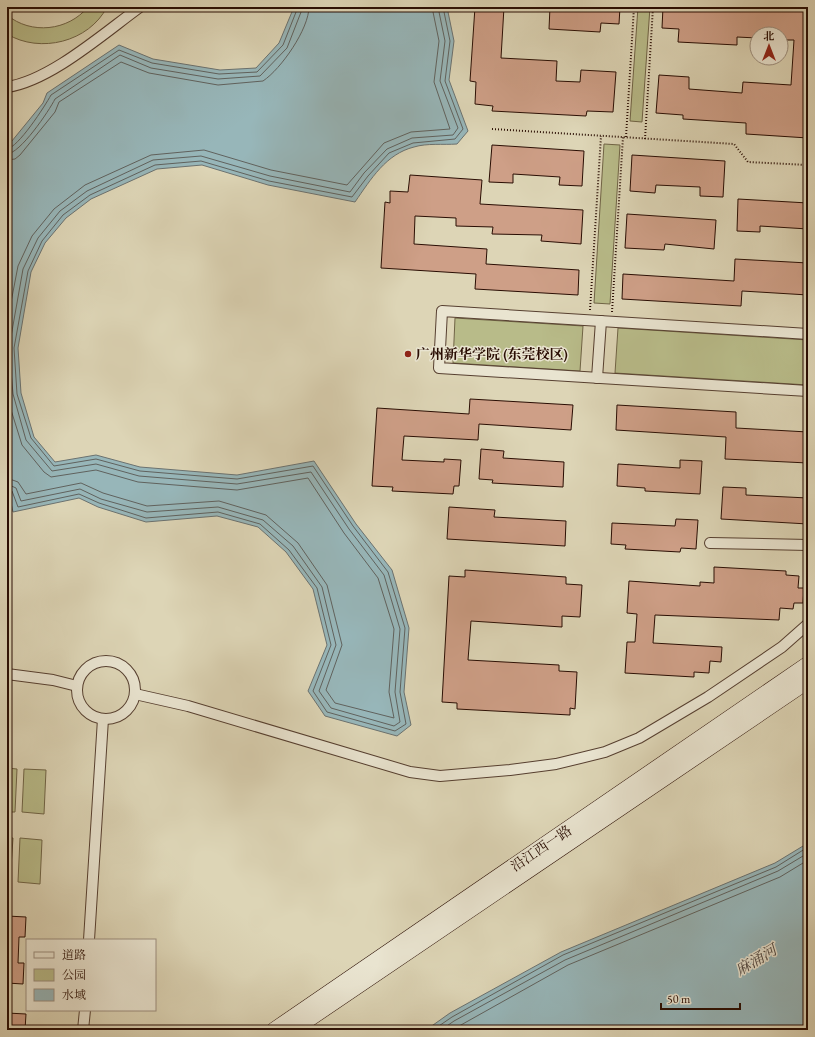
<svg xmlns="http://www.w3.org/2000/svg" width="815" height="1037" font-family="'EB Garamond','Noto Serif SC',serif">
<rect width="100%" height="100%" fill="#ddd5b6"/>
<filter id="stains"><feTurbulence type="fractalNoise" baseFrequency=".005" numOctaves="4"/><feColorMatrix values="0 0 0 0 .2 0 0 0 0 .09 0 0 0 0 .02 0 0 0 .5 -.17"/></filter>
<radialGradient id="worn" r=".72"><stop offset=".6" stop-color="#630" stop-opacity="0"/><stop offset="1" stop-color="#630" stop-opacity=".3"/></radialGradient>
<!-- green -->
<g fill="#b8bb89" stroke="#706446">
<path d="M88 7H107C89 42 40 54 7 34V15C31 35 68 31 88 7Z"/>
<polygon points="638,7 650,7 642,122 630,121"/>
<polygon points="604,144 620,145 610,304 594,303"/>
<polygon points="455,318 583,326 580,371 453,363"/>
<polygon points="618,328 808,340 808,385 615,373"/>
<polygon points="7,768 17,769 15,812 7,812"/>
<polygon points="24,769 46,770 44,814 22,812"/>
<polygon points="7,838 13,838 10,882 7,882"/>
<polygon points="20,838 42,840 40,884 18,882"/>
</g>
<!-- water -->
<g fill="#97b6b9" stroke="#6b7270">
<path d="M294 7H447L454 41 449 80 468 131 457 144C443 145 427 143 414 147 386 154 371 179 355 202L268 185 202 165 157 169 91 199 66 218 45 243 31 272 18 348 21 393 34 437 55 462 96 455 140 467 237 475 314 461 356 524 392 570 409 628 404 692 411 725 397 736 325 716 308 691 327 645 313 589 286 552 258 527 217 516 146 522 98 507 79 498 13 512 7 485V147L43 103 47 93 119 45 153 59 220 70 256 68 279 43Z"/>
<polygon points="808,843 808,1030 426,1030 450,1013 561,952 775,863"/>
</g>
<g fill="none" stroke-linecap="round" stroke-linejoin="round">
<!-- shore -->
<g stroke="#60625e" stroke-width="1">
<path d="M7 149C18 148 45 106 51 95L119 50 152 63 219 74 257 72 283 45 298 7"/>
<path d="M7 154C20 154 49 111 55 99L120 55 151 68 218 79 260 76 287 48 303 7"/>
<path d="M7 160 15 159 20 155 55 112 59 102 121 62 149 73 218 85 263 81C281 69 309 29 309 7"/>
<polyline points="7,323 18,266 32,236 54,209 85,185 151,155 204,150 271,170 347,185 384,143 411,132 450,129 434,82 439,41 432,7"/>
<polyline points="7,397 22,445 44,472 51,477 96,470 138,482 237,490 308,478 344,533 378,578 394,629 389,692 394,718 335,703 326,690 342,645 327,585 298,543 266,515 219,501 147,506 103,493 81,483 26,494 18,482 7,478"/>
<polyline points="7,484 16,488 21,501 80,489 101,499 147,512 218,507 263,520 293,546 322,587 336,645 319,691 331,708 394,726 400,722 395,692 400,629 384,575 349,529 311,472 237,484 139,476 96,464 52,471 26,440 13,394 9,348 23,269 38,238 60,211 87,191 153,160 201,156 270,176 350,192 364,173 387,149 412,138 453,135 458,128 440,81 445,41 438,7"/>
<polyline points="7,489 12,491 18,507 79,494 99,503 146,518 218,512 260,524 289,550 317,588 331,645 313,691 327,712 395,731 406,724 400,692 405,628 388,572 353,526 313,466 237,479 140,471 96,459 54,466 31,438 17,394 14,348 28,271 42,241 63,215 90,195 155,165 201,161 269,181 352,197 368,176 389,153 413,143 455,139 463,129 445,81 450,41 443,7"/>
<polyline points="433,1030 452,1017 563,955 776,867 808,847"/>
<polyline points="441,1030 454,1021 565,960 778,871 808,853"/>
<polyline points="452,1030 568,965 780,877 808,860"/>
</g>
</g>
<!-- building -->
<g fill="#ce9f87" stroke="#290d03">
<polygon points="475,7 504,7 501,58 557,61 556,81 580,82 581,70 616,72 613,112 587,111 586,116 492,111 493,106 475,104 476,82 470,81"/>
<polygon points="550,7 620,7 619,24 601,23 600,32 549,29"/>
<polygon points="663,7 750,7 808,10 808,138 746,134 746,123 683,119 683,115 656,113 659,75 689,77 689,89 742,93 743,82 791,85 794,40 781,40 781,34 757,34 757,38 737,37 737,45 678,42 679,29 662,28"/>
<polygon points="492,145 584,151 582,186 559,185 560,177 513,174 513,183 489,182"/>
<polygon points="632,155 725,161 723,197 700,196 700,187 656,185 655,193 630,191"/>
<polygon points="410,175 482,180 480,204 583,210 581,244 541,241 542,235 492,234 493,227 456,226 456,218 415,216 414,244 487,249 486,264 579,270 578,295 475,289 476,274 381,268 385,202 390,203 390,191 408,192"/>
<polygon points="738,199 808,203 808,229 760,226 760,232 737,231"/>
<polygon points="627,214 716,220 714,249 665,244 664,250 625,248"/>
<polygon points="735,259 808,263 808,295 742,291 741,306 622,299 623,274 734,281"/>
<polygon points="470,399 573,405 571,430 479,424 478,440 404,436 402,460 444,462 444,459 461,460 459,486 454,486 453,494 392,491 393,487 372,486 377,408 469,414"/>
<polygon points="617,405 736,412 736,428 808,432 808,463 725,459 726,437 616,430"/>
<polygon points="481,449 504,451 503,458 564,462 563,487 492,483 493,480 479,479"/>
<polygon points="680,460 702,461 700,494 645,491 645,488 617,486 618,464 680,468"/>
<polygon points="723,487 746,488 746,495 808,498 808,524 721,519"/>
<polygon points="449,507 495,510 494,517 566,521 565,546 447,539"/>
<polygon points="676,519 698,520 696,549 681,548 680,552 625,549 626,545 611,544 612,523 675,526"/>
<polygon points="714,567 786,571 786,575 799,576 798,588 804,588 803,603 794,603 793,609 780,608 779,620 655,615 653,643 722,647 721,662 710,661 709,673 694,672 694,677 625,673 627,642 635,642 637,614 627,613 629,581 700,586 700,582 714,583"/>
<polygon points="465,570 566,577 566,584 582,585 580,617 562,616 562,627 471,621 468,660 559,665 559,671 577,672 575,709 570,708 570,715 457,709 457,703 442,702 449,576 465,577"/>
<polygon points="7,916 26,917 25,937 19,937 18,963 24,963 23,984 7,983"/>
<polygon points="7,1013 26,1014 25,1030 7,1030"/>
</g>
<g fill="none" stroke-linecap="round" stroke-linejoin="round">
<!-- street casing -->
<g stroke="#563f30" stroke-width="12">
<g id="street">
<path d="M7 87C50 81 104 33 140 7"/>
<polyline points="808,334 442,311 439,368 808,391"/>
<polyline points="597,378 601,321"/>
<polyline points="710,543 808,545"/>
<circle cx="106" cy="690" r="29"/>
<polyline points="7,674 53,680 77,686"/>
<polyline points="135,694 188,706 410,772 440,776 510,770 556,764 605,752 639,738 708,697 782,647 808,624"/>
<polyline points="89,940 103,719"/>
<polyline points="83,1030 85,1010"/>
</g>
</g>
<!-- secondary casing -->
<g stroke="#290d03" stroke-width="16">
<g id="secondary">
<polyline points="274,1030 808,664"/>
<polyline points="293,1030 808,681"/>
</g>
</g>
<!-- path -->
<g stroke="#290d03" stroke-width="2" stroke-dasharray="1 2" stroke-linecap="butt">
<polyline points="492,129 734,144 748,162 808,165"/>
<polyline points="626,137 634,7"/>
<polyline points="645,139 653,7"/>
<polyline points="590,310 601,136"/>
<polyline points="612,312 623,137"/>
</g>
<!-- street -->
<use href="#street" stroke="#e9e4d0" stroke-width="10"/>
<!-- secondary -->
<use href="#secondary" stroke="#e9e4d0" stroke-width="15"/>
</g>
<!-- markers -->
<circle fill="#8f2418" stroke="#e9e4d0" stroke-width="1.5" cx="408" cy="354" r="4"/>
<g text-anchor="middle" stroke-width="3" stroke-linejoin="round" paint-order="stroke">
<!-- poi labels -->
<g font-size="14" font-weight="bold" fill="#290d03" stroke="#e9e4d0" text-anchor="start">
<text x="416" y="359">广州新华学院 (东莞校区)</text>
</g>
<!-- street labels -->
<g font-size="14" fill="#290d03" stroke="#e9e4d0">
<text transform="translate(541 848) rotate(-34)" y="5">沿江西一路</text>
</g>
<!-- water labels -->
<g font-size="15" font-style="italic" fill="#504843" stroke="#e9e4d0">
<text transform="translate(756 960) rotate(-31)" y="5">麻涌河</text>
</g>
</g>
<!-- margin -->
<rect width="815" height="1037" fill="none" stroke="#ddd5b6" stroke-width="24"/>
<rect x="8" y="8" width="799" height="1021" fill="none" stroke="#290d03" stroke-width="2"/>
<rect x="12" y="12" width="791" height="1013" fill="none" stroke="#290d03"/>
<!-- legend -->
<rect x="26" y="939" width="130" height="72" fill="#e9e4d0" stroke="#9c8e7e"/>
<rect x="34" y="952" width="20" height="6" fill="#e9e4d0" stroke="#9c8e7e"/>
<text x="62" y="959" font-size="12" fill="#290d03">道路</text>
<rect x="34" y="969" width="20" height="12" fill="#b8bb89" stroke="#9c8e7e"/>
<text x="62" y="979" font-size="12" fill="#290d03">公园</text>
<rect x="34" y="989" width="20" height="12" fill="#97b6b9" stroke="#9c8e7e"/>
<text x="62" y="999" font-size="12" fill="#290d03">水域</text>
<!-- north arrow -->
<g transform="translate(769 46)"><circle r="19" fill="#e9e4d0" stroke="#9c8e7e"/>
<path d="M0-3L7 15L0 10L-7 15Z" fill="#8f2418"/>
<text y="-6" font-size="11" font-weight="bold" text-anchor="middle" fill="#290d03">北</text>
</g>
<!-- scale -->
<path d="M661 1003v6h79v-6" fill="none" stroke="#290d03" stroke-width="2"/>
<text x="667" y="1003" font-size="12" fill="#290d03" stroke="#e9e4d0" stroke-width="3" paint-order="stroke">50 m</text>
<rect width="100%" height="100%" filter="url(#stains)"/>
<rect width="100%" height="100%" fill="url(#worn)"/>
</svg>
